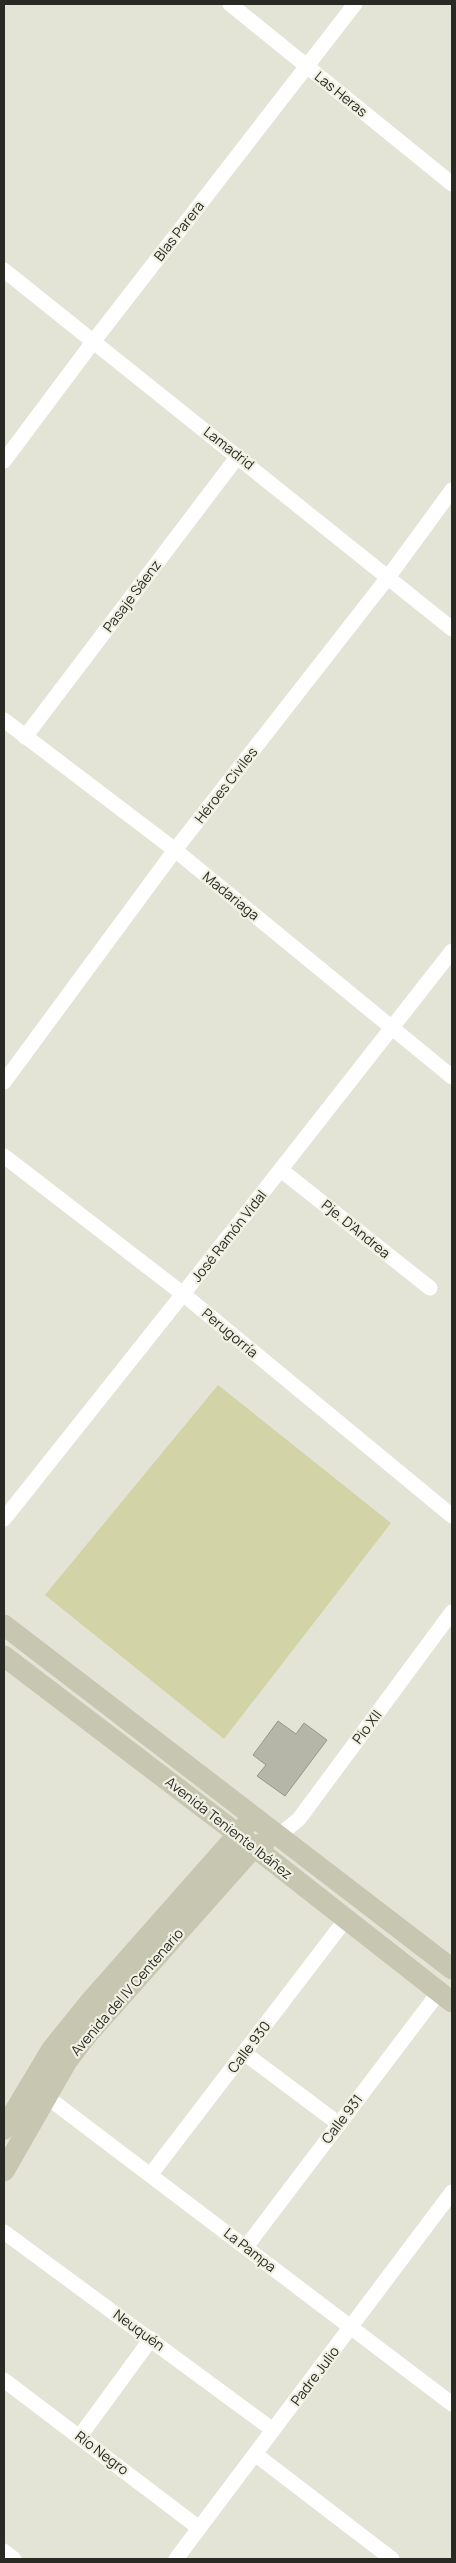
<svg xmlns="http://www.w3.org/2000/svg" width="456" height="2563" font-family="Manrope,sans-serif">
<rect width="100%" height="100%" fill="#e3e4d5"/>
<!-- green -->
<polygon fill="#d2d4a7" points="218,1385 391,1523 224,1739 45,1595"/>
<!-- building -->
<polygon fill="#b5b6a7" stroke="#969789" points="278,1721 296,1734 304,1723 327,1740 285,1796 257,1776 266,1765 253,1755"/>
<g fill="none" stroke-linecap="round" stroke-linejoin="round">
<!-- street -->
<g stroke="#fff" stroke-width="15">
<polyline points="230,4 452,184"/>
<polyline points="4,270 452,629"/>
<polyline points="4,461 93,342 355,4"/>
<polyline points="4,720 175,850 452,1077"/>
<polyline points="25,737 238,456"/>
<polyline points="4,1082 175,850 389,576 452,490"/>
<polyline points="4,1156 183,1294 452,1516"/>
<polyline points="281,1170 430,1288"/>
<polyline points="4,1519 183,1294 452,951"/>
<polyline points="277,1837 299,1819 452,1612"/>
<polyline points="244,2053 339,2124"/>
<polyline points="47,2097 452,2404"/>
<polyline points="151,2174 346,1919"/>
<polyline points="4,2232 273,2430"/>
<polyline points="246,2247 439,1992"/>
<polyline points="4,2380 199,2528"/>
<polyline points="80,2436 151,2339"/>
<polyline points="255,2454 392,2559"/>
<polyline points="4,2551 14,2559"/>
<polyline points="176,2559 452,2192"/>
</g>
<!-- secondary -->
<g stroke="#c6c6b1" stroke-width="21">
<polyline points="4,1625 452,1969"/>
<polyline points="4,1656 239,1835 452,2002"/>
<polyline points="4,2129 52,2049 89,2003 248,1823"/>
<polyline points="4,2171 67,2061 87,2035 254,1847 265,1842"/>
</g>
</g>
<g text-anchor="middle" stroke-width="4.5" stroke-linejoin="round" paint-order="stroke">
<!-- street labels -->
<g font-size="14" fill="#292a24" stroke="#f0f1e2">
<text transform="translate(341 94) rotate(39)" y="5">Las Heras</text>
<text transform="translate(179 231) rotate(-52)" y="5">Blas Parera</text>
<text transform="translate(229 448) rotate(38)" y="5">Lamadrid</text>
<text transform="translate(132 596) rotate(-53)" y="5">Pasaje Sáenz</text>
<text transform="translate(226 785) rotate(-52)" y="5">Héroes Civiles</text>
<text transform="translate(231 896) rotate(39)" y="5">Madariaga</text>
<text transform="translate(356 1229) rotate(39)" y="5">Pje. D'Andrea</text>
<text transform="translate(229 1236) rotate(-52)" y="5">José Ramón Vidal</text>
<text transform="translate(230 1333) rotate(40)" y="5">Perugorría</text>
<text transform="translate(367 1727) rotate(-53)" y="5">Pio XII</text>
<text transform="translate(229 1828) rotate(38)" y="5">Avenida Teniente Ibáñez</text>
<text transform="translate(127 1992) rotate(-49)" y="5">Avenida del IV Centenario</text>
<text transform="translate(249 2047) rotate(-53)" y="5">Calle 930</text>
<text transform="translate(342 2119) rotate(-53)" y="5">Calle 931</text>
<text transform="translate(250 2250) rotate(38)" y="5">La Pampa</text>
<text transform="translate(139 2330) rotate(36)" y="5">Neuquén</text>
<text transform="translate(315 2376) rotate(-53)" y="5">Padre Julio</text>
<text transform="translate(102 2453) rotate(37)" y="5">Río Negro</text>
</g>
</g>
<!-- border -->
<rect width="456" height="2563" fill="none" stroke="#292a24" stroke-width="10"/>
</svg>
